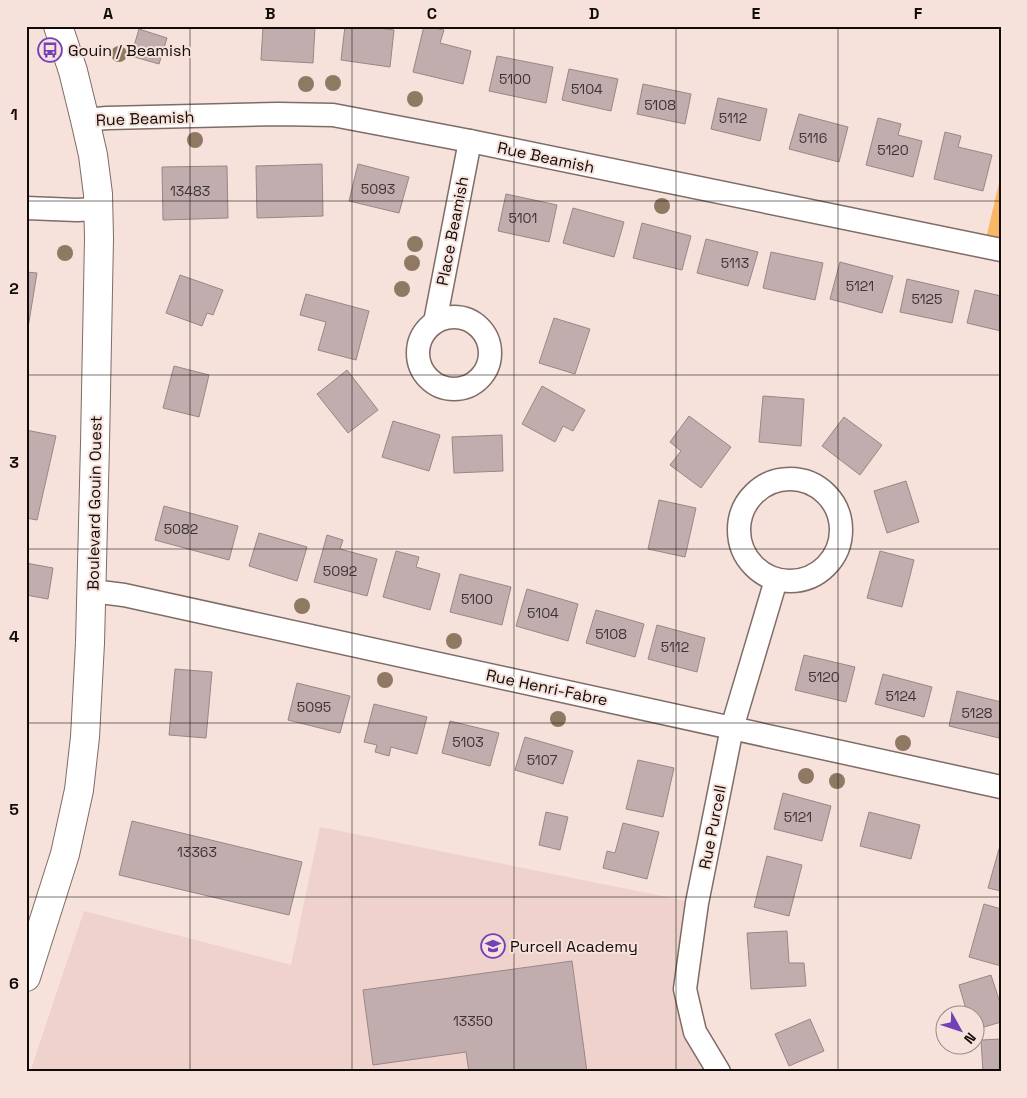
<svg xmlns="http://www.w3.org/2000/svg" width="1027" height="1098" font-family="'Space Grotesk',sans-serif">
<rect width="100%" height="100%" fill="#f6e1db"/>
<!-- built -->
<polygon fill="#efd2cb" points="320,827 697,903 685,989 719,1072 30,1072 84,911 291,965"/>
<!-- green -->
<polygon fill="#f7b765" points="1001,175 1001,250 984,247"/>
<!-- building -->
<g fill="#c2adae" stroke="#9b8687">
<polygon points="263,26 315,27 313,63 261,60"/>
<polygon points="345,26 361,26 394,30 390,67 341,60"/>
<polygon points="424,26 444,30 440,43 471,51 463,84 413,72"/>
<polygon points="139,29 167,38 159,64 131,56"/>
<polygon points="497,56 553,67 546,103 489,91"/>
<polygon points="569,69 618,79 611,111 562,100"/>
<polygon points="643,84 691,94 685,124 637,114"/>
<polygon points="718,98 767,109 760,141 711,129"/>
<polygon points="799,114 848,127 839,162 789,149"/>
<polygon points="878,118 901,124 898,135 922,141 913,177 866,165"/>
<polygon points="945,132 961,136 958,147 992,155 983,191 934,179"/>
<polygon points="322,164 323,216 257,218 256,166"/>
<polygon points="358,164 409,177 399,213 349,201"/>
<polygon points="227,166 228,218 163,220 162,167"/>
<polygon points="506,194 557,205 549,242 498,231"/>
<polygon points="573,208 624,222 614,257 563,243"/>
<polygon points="642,223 691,236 682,270 633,258"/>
<polygon points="706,239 758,252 748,286 697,273"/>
<polygon points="771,252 823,263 815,300 763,288"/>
<polygon points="840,262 893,276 882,313 830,299"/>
<polygon points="26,272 37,273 26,340"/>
<polygon points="180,275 223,290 213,315 207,313 202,326 166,313"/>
<polygon points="907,279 959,291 952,323 900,312"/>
<polygon points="975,290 1001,296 1001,331 967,323"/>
<polygon points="306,294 369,311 356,360 318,350 326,322 300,315"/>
<polygon points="554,318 590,329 575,374 539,363"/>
<polygon points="174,366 209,375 199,417 163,408"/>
<polygon points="347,370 378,410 348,433 317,394"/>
<polygon points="542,386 585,410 573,431 563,426 555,442 522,424"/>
<polygon points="763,396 804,399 801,446 759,442"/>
<polygon points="689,416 731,447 701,488 670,465 681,451 670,442"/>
<polygon points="844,417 882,445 860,475 822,446"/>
<polygon points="393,421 440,435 429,471 382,457"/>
<polygon points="26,430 56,436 37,520 26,518"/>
<polygon points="502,435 503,471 454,473 452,437"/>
<polygon points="906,481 919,522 887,533 874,491"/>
<polygon points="659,500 696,508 685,557 648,549"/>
<polygon points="164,506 238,526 229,560 155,540"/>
<polygon points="259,533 307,547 297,581 249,566"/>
<polygon points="327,535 343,540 340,549 377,559 367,596 314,582"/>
<polygon points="396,551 419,557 416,567 440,574 430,610 383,597"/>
<polygon points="880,551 914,560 902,607 867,598"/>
<polygon points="26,563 53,568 48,599 26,595"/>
<polygon points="460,574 511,587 502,625 450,612"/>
<polygon points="527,589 578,604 568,641 516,626"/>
<polygon points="596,610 644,624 635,657 586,643"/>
<polygon points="657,625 705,638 697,672 648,659"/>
<polygon points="804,655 855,667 846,702 795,690"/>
<polygon points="175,669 212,672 206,738 169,735"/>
<polygon points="883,674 932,687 924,717 875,704"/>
<polygon points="297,683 350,696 340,733 288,720"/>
<polygon points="957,691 1001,702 999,738 949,726"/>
<polygon points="374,704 427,717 417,754 391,747 389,756 375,752 377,745 364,742"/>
<polygon points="450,721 499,733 490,766 442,753"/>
<polygon points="525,737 573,751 563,784 515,770"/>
<polygon points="638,760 674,768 663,817 626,809"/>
<polygon points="783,793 831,806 822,841 774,829"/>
<polygon points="546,812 568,817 560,850 539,845"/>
<polygon points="869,812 920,825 911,859 860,846"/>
<polygon points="132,821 302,862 289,915 119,875"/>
<polygon points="623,823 659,832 647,879 603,868 607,851 615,853"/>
<polygon points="1001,842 1001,891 988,888"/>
<polygon points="767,856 802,865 789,916 754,907"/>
<polygon points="984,904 1001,909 1001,966 969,957"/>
<polygon points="787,931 789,963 804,963 806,986 751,989 747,933"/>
<polygon points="572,961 587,1072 469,1072 466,1052 373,1065 363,990"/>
<polygon points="991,975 1001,1006 1001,1022 974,1030 974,1016 968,1016 959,985"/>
<polygon points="810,1019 824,1051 789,1066 775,1034"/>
<polygon points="1001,1039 1001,1072 983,1072 981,1040"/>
</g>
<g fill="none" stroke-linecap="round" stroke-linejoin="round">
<!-- street casing -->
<g stroke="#7f6c67" stroke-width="25">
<g id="street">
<polyline points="85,120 107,118 278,114 333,115 470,141 1001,250"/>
<polyline points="26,208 77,210 98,209"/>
<circle cx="454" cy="353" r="36"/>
<polyline points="435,322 470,141"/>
<circle cx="790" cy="530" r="51"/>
<polyline points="92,591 124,595 1001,787"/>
<polyline points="719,1072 695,1032 685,989 697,903 732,728 776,580"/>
</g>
</g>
<!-- secondary casing -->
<g stroke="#7f6c67" stroke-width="30">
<polyline id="secondary" points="26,977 65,854 79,790 85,737 90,643 95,444 99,238 98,194 93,155 85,120 73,71 58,26"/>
</g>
<!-- street -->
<use href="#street" stroke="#fff" stroke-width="22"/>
<!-- secondary -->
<use href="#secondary" stroke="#fff" stroke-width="28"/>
</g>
<!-- trees -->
<g fill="#907963">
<circle cx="119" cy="54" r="8"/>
<circle cx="333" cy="83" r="8"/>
<circle cx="306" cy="84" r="8"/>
<circle cx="415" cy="99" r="8"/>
<circle cx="195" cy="140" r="8"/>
<circle cx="662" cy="206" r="8"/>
<circle cx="415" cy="244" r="8"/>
<circle cx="65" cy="253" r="8"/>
<circle cx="412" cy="263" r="8"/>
<circle cx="402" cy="289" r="8"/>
<circle cx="302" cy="606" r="8"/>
<circle cx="454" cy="641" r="8"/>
<circle cx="385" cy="680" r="8"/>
<circle cx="558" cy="719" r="8"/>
<circle cx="903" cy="743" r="8"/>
<circle cx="806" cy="776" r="8"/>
<circle cx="837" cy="781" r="8"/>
</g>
<!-- grid -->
<path fill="none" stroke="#110b09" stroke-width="1" stroke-opacity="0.55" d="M190 26V1072M352 26V1072M514 26V1072M676 26V1072M838 26V1072M26 201H1001M26 375H1001M26 549H1001M26 723H1001M26 897H1001"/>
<!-- icons -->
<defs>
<g id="bus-ring" transform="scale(1.25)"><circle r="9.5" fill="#f6e1db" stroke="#7240b7" stroke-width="1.5"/><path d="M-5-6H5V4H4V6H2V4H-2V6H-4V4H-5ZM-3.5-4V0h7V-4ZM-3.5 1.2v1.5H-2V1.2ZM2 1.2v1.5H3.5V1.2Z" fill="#7240b7"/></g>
<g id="school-ring" transform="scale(1.25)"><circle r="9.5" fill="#f6e1db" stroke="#7240b7" stroke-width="1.5"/><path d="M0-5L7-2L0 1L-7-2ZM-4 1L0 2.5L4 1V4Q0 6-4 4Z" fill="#7240b7"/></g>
</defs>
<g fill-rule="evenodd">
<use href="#bus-ring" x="50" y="50"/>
<use href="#school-ring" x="493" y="946"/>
</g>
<g text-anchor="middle" stroke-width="4" stroke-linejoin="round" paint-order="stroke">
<!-- number labels -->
<g font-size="14" fill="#3d3432">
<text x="515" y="84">5100</text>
<text x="587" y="94">5104</text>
<text x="660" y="110">5108</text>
<text x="733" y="123">5112</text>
<text x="813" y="143">5116</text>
<text x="893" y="155">5120</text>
<text x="378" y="194">5093</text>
<text x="190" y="196">13483</text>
<text x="523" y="223">5101</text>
<text x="735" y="268">5113</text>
<text x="860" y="291">5121</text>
<text x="927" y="304">5125</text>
<text x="181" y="534">5082</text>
<text x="340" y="576">5092</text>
<text x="477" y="604">5100</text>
<text x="543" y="618">5104</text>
<text x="611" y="639">5108</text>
<text x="675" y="652">5112</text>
<text x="824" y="682">5120</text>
<text x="901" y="701">5124</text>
<text x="314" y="712">5095</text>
<text x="977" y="718">5128</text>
<text x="468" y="747">5103</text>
<text x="542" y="765">5107</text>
<text x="798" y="822">5121</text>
<text x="197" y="857">13363</text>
<text x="473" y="1026">13350</text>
</g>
<!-- poi labels -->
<g font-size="16" fill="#110b09" stroke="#f6e1db" text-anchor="start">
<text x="68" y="56">Gouin / Beamish</text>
<text x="510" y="952">Purcell Academy</text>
</g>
<!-- street labels -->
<g font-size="16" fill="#110b09" stroke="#f6e1db">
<text transform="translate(145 118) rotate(-2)" y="6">Rue Beamish</text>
<text transform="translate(546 157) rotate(12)" y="6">Rue Beamish</text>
<text transform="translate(452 231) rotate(-79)" y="6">Place Beamish</text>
<text transform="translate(94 503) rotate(-89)" y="6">Boulevard Gouin Ouest</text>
<text transform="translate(547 687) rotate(12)" y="6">Rue Henri-Fabre</text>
<text transform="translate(712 827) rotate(-79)" y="6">Rue Purcell</text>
</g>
</g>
<!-- border -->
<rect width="1027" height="1098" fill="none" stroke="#f6e1db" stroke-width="55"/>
<!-- north arrow -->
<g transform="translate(960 1030) rotate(130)"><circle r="24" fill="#f6e1db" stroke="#9a8b87"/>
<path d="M0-4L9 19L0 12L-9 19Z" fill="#7240b7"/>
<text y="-8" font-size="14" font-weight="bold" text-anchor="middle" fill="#110b09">N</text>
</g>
<rect x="28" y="28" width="972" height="1042" fill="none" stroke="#110b09" stroke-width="2"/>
<g font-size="16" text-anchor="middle" font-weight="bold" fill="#110b09">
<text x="108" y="19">A</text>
<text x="270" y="19">B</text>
<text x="432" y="19">C</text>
<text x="594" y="19">D</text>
<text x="756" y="19">E</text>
<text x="918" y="19">F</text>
<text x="14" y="120">1</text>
<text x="14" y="294">2</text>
<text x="14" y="468">3</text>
<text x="14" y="642">4</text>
<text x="14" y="815">5</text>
<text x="14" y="989">6</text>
</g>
</svg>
